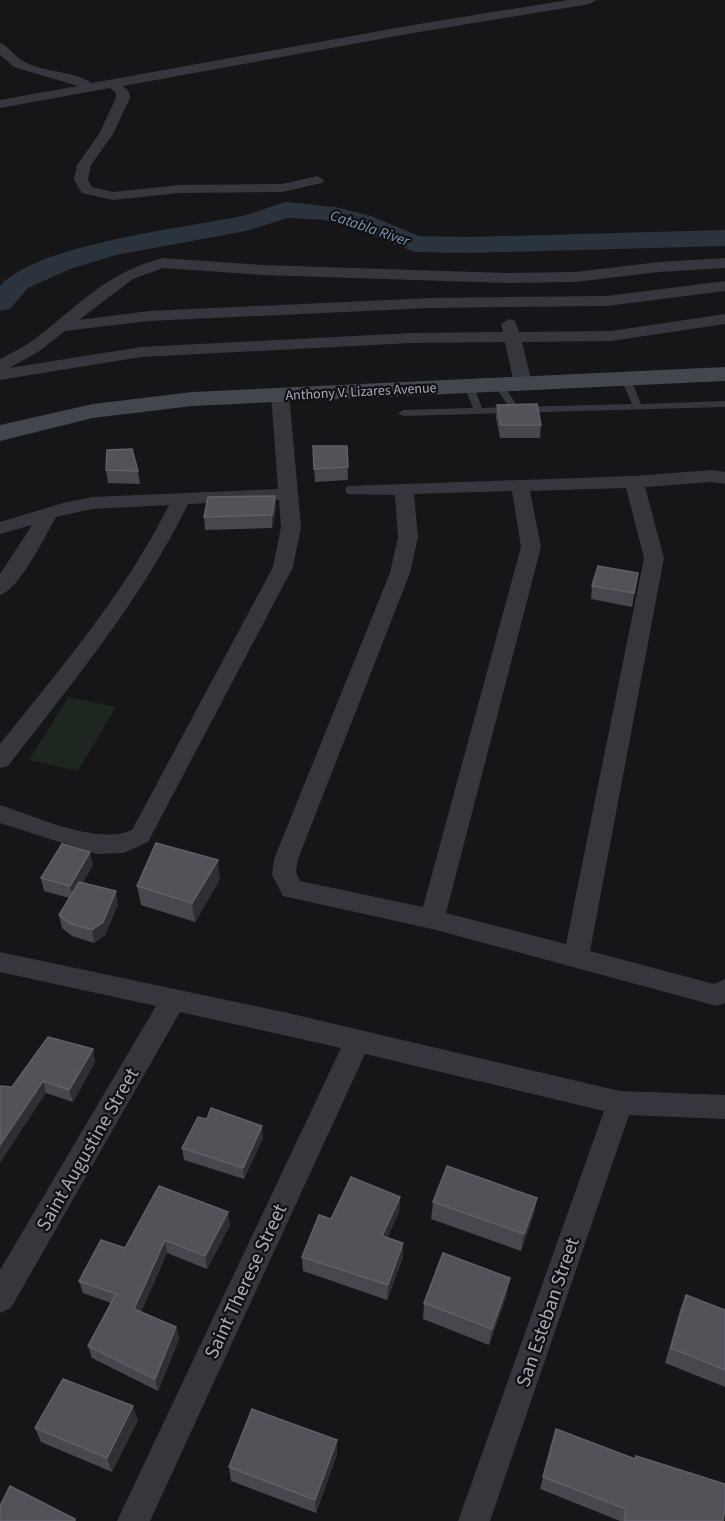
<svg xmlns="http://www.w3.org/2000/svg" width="725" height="1521" font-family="'Source Sans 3',sans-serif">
<rect width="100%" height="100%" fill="#161518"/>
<!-- green -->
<polygon fill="#1d261f" points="68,697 116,707 78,771 29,760"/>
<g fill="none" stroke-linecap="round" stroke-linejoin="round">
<!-- river -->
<path fill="#2b343c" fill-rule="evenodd" d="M286 202 335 207 371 216 419 236 468 237 725 230V246L468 253 415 252 353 228 325 220 288 218 246 231 116 255 70 269 28 288 10 309 0 311V286C35 245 182 228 237 217 254 214 270 206 286 202Z"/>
<!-- lane -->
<polygon fill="#36373d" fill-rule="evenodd" points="626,376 631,379 641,404 725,401 725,407 403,416 398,413 403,410 473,408 464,386 469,383 474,386 482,408 509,407 494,385 499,382 502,383 518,407 632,404 621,379"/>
<!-- street -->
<g fill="#36373d" fill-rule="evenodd">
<path d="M568 0H596L590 4 413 33 123 86 129 92 130 98 113 134 91 165 88 180 92 187 113 192 179 185 282 184 317 176 324 180 322 183 282 192 179 193 113 200 82 193 74 180 77 165 99 134 116 98V93L110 88 0 108V100L78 86 14 67 0 55V43C9 46 14 56 23 61 44 73 71 70 92 83L413 25Z"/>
<path d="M163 258 262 265 506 273 575 272 659 262 725 258V268L659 272 575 282 506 283 262 275 163 268 133 279 79 320 149 311 430 298 607 296 725 281V291L607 306 430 308 149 321 65 331 38 352 9 368 141 347 411 333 503 332 501 324 509 319 515 321 519 332 611 331 725 314V324L611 341 522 342 532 384 529 388H517L514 384 505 342 411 343 141 357 0 380V359C11 353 22 348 32 341 78 307 104 273 163 258Z"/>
<path d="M280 389 286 390 289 394 301 527 293 567 148 842 124 853 97 854 0 823V805C35 816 98 846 132 830L273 567 281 527 279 500 188 504C141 600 73 682 8 766L0 768V744C61 668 125 593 169 505L92 509 56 517C45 536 20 589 0 595V574L32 525 0 534V522L63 503 92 497 278 489 271 394 274 390Z"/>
<path d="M712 470 725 472V484L712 482 645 487 664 558 590 951 714 984 725 979V1003L717 1006 432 929 283 896 272 875 274 859 390 573 398 537 395 495 347 494 345 490 347 486 634 476ZM626 488 644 558 566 944 446 913 541 547 530 491ZM512 491 521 547 423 907 300 881 296 872 298 859 410 573 418 537 414 494Z"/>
<polygon points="0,952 288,1013 620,1091 725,1095 725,1119 629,1115 490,1521 458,1521 604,1111 365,1054 150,1521 117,1521 341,1048 180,1012 11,1308 0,1313 0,1270 156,1006 0,972"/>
</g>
<!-- secondary -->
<polygon fill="#44464d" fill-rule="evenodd" points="725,367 725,381 192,406 93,418 0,441 0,425 93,404 192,392"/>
</g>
<!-- wall -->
<g fill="#47484d">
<polygon points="497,405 541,425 540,438 500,438 496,417"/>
<polygon points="313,446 347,446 348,480 315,482"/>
<polygon points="106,470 138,471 140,484 108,483"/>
<polygon points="275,496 276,509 272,528 205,530 204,517"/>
<polygon points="638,573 632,607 591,599 592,586"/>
<polygon points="93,865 82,883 118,904 105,935 94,943 72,936 62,928 59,915 69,898 44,891 41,878"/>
<polygon points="220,879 195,922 141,905 137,886"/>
<polygon points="95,1062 73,1102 46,1093 12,1087"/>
<polygon points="263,1138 244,1179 184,1160 182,1148"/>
<polygon points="400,1197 399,1212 387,1238 403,1257 387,1300 303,1271 302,1257 331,1219"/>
<polygon points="537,1198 534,1214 521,1251 431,1219 433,1202"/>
<polygon points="230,1225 207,1269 167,1253 141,1312 176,1327 179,1339 158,1391 92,1358 88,1346 111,1303 83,1293 79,1281 125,1248"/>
<polygon points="507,1294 489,1345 423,1319 424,1303"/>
<polygon points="686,1295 725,1310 725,1387 665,1363 680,1310"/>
<polygon points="138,1420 112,1472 41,1442 35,1428"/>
<polygon points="556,1429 635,1459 636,1456 723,1521 620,1521 540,1489"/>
<polygon points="337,1440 337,1454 316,1513 231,1481 229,1467"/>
</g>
<!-- shaded-wall -->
<g fill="#2f2f33">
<polygon points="275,496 276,509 272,528 272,515"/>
<polygon points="90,852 93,865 73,899 70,886"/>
<polygon points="218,860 220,879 195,922 192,903"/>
<polygon points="116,891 118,904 105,935 94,943 92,930"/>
<polygon points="93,1049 95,1062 73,1102 69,1090"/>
<polygon points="43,1081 46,1093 0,1163 0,1145"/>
<polygon points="262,1126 263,1138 244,1179 243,1168"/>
<polygon points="400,1197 399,1212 382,1251 382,1236"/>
<polygon points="537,1198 534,1214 521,1251 524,1234"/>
<polygon points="228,1212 230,1225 207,1269 205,1256"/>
<polygon points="165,1240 167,1253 137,1321 134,1309"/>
<polygon points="403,1243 403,1257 387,1300 388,1285"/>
<polygon points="510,1278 507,1294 489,1345 492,1329"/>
<polygon points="176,1327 179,1339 158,1391 155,1379"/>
<polygon points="133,1406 138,1420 112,1472 107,1458"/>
<polygon points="337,1440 337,1454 316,1513 315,1500"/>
</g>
<!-- building -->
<g fill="#525259" stroke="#5f6068" stroke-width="1.5">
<polygon points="537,404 541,425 501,425 497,405"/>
<polygon points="313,446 347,446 348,467 314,469"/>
<polygon points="132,449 138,471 106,470 107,450"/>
<polygon points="275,496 272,515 204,517 208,497"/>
<polygon points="598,566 638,573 634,593 592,586"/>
<polygon points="156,843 218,860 192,903 137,886"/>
<polygon points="62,844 90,852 70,886 41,878"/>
<polygon points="79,882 116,891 103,922 92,930 69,923 59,915"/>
<polygon points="48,1037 93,1049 69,1090 43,1081 0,1145 0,1086 12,1087"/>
<polygon points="211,1108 262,1126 243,1168 182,1148 198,1117 207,1119"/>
<polygon points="447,1166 537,1198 524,1234 433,1202"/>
<polygon points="351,1177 400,1197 382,1236 403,1243 388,1285 302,1257 319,1215 331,1219"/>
<polygon points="159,1186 228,1212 205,1256 165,1240 134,1309 176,1327 155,1379 88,1346 116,1294 79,1281 101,1240 125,1248"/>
<polygon points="443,1253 510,1278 492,1329 424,1303"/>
<polygon points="686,1295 725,1310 725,1370 671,1348"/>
<polygon points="63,1379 133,1406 107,1458 35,1428"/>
<polygon points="252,1409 337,1440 315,1500 229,1467"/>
<polygon points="556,1429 635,1459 636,1456 725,1484 725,1508 723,1521 627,1521 624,1520 626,1509 543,1477"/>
<polygon points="10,1486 75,1519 75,1521 0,1521 0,1506"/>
</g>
<g text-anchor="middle" stroke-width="4.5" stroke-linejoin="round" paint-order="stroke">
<!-- far-street labels -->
<g font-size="14" fill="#a7acb8" stroke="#111013">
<text transform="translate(361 391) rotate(-3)" y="5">Anthony V. Lizares Avenue</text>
</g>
<!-- far-water labels -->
<g font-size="15" font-style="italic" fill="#7c99b5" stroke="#111013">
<text transform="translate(370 228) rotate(19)" y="5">Catabla River</text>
</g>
<!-- near-street labels -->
<g font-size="20" fill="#a7acb8" stroke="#111013">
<text transform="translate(87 1149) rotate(-60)" y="7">Saint Augustine Street</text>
<text transform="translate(245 1281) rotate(-65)" y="7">Saint Therese Street</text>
<text transform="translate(547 1312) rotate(-71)" y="7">San Esteban Street</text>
</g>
</g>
</svg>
